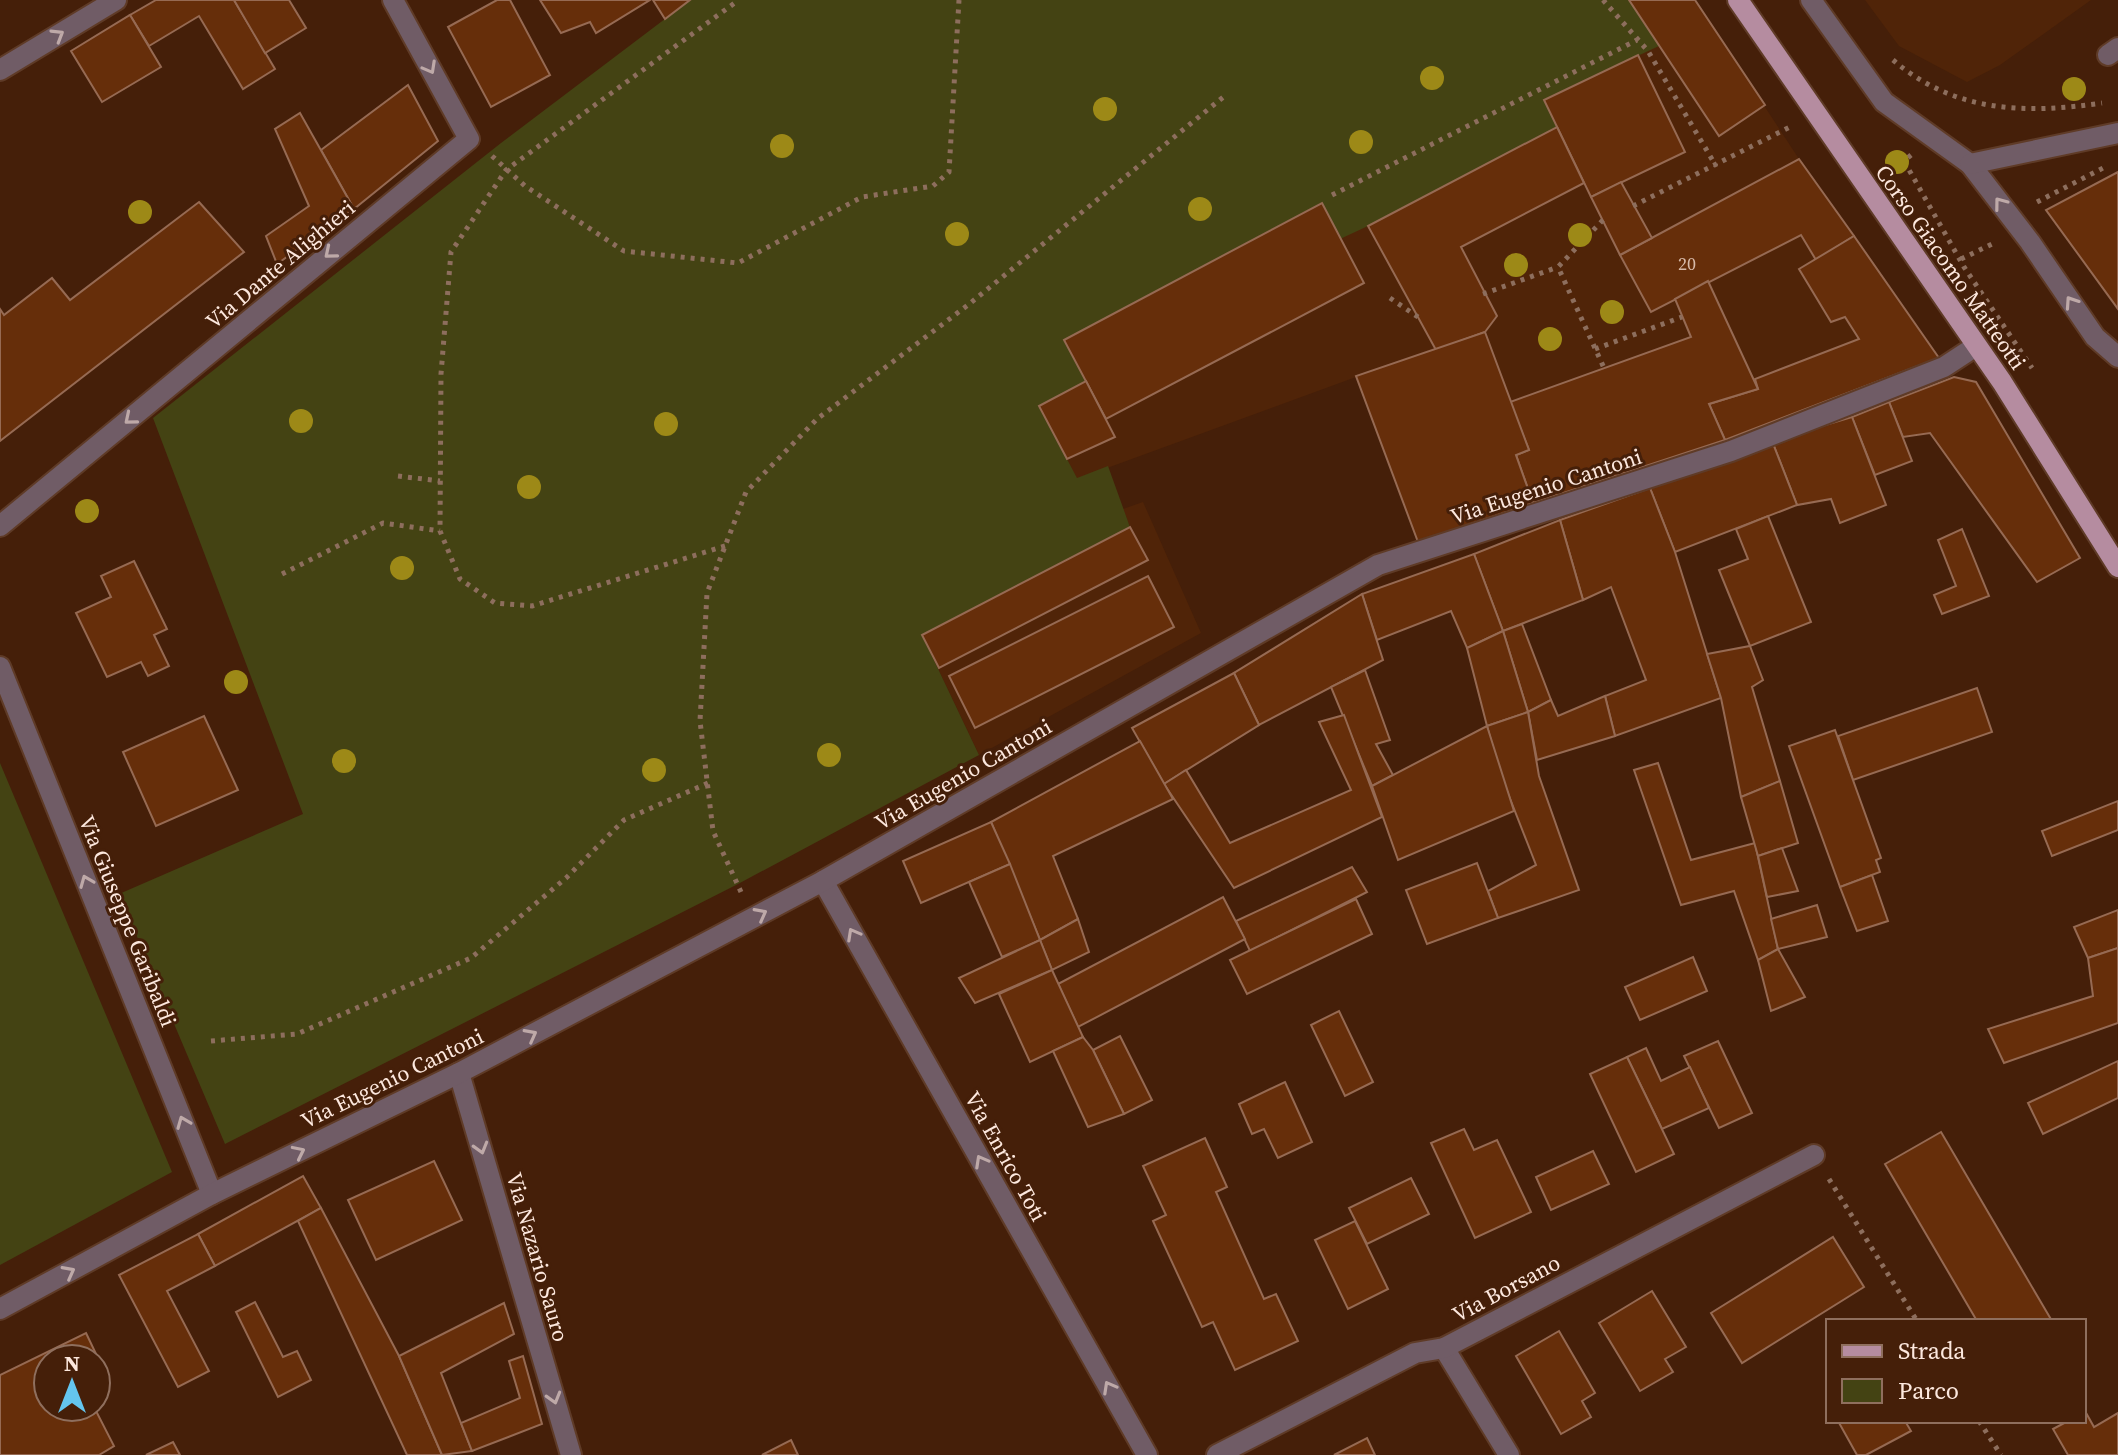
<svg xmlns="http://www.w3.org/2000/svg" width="2118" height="1455" font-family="'Source Serif 4',serif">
<rect width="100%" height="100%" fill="#451f09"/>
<!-- built -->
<g fill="#502408">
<polygon points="1695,0 1799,159 1939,358 1725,440 1418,542 1356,377 1077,479 1039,406 1085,381 1064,340 1321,203 1207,111"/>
<polygon points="1865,0 2091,0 2000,65 1967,82 1899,46"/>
<polygon points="1143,502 1201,633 979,755 922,635 1130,527 1123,509"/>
</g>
<!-- green -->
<g fill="#444313">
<polygon points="690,0 1629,0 1659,46 1545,99 1557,127 1368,226 1340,239 1321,203 1064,340 1086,381 1039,406 1077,478 1108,466 1130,527 922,635 979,755 738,884 225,1144 119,894 303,814 153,418 501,143"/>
<polygon points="0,763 172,1172 0,1265"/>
</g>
<!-- building -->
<g fill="#662e0a" stroke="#966a53" stroke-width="2">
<polygon points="156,0 234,0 275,69 243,89 199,16 149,46 130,15"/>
<polygon points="234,0 289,0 306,28 265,53"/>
<polygon points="497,0 510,0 550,75 491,107 448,27"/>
<polygon points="540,0 650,0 596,33 590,22 561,33"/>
<polygon points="653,0 690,0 665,19"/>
<polygon points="1629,0 1695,0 1765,105 1719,136"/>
<polygon points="130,15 161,67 102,102 71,51"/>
<polygon points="1638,55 1685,152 1591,197 1544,100"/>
<polygon points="408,85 438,141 354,209 321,150"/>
<polygon points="300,113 354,209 277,264 266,236 309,206 275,129"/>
<polygon points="1557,127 1584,183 1461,247 1497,316 1485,332 1436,350 1368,226"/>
<polygon points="1799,159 1854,236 1816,260 1801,235 1651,312 1620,255"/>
<polygon points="2118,172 2118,309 2046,210"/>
<polygon points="1621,182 1652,238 1620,255 1591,197"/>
<polygon points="199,202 244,252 0,441 0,309 4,315 52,278 70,300"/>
<polygon points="1322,203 1364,283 1106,419 1064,340"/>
<polygon points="1854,236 1939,358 1725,440 1709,404 1758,389 1755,379 1859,339 1845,317 1831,322 1799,269"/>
<polygon points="1708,281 1758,389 1709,404 1725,440 1533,503 1516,455 1529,450 1510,402 1691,337 1675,299"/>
<polygon points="1485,332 1529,450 1516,455 1533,503 1418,542 1356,376"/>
<polygon points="1954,377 1976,382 2080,558 2037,582 1930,433 1903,437 1889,402"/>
<polygon points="1086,381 1115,437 1067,459 1039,406"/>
<polygon points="1889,402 1912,461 1875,475 1852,417"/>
<polygon points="1852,417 1886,505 1840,523 1831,499 1797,505 1772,441"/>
<polygon points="1772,441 1797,505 1675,552 1650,488"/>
<polygon points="1650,488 1675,552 1721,698 1615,736 1605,696 1646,680 1611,587 1583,600 1560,520"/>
<polygon points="1768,516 1811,622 1750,646 1719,570 1748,559 1736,529"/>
<polygon points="1560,520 1583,600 1503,631 1474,554"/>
<polygon points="1130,527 1148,560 939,668 922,635"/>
<polygon points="1962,529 1989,596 1942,614 1934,595 1956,586 1938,540"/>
<polygon points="1474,554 1503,631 1467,648 1451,611 1377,640 1362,594"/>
<polygon points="134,561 167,629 154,635 169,666 148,676 141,662 107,677 76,613 111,597 101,576"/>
<polygon points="1148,576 1174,627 975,728 949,676"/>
<polygon points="1362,594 1383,660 1259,725 1234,673"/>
<polygon points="1522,624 1551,700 1528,712 1503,631"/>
<polygon points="1503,631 1528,712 1487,726 1467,648"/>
<polygon points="1750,646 1763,680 1752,687 1780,781 1741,797 1721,698 1707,654"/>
<polygon points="1365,670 1390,740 1376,744 1393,775 1372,786 1331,687"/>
<polygon points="1234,673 1259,725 1164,784 1132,728"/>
<polygon points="1977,688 1992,732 1853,780 1838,736"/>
<polygon points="1605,696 1615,736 1537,760 1528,712 1551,700 1558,716"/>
<polygon points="1528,712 1539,776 1579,890 1498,918 1488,891 1536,865 1500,773 1487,726"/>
<polygon points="1344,715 1382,817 1234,888 1164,784 1186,770 1230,843 1351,790 1319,722"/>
<polygon points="204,716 238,790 156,826 123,752"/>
<polygon points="1487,726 1514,811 1398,860 1372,786"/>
<polygon points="1835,730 1881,858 1876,860 1880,872 1840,887 1789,746"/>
<polygon points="1140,741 1173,799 1053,856 1078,919 1040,940 991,822"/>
<polygon points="1658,763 1691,860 1755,843 1778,949 1758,960 1734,891 1681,905 1634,770"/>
<polygon points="1780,781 1798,843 1758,856 1741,797"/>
<polygon points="2118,801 2118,830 2052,856 2042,831"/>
<polygon points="991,822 1010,864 921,903 903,861"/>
<polygon points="1782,848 1798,891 1767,897 1758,856"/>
<polygon points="1477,863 1498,918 1427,944 1406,890"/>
<polygon points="1010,864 1040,940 1002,957 969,882"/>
<polygon points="1352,867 1367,892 1250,951 1236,921"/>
<polygon points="1872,875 1888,921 1857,931 1840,887"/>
<polygon points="1223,897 1245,939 1078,1027 1058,984"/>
<polygon points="1356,899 1372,934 1247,994 1230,960"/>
<polygon points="1817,905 1827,937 1778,949 1771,919"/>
<polygon points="2118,910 2118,948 2088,958 2074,927"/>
<polygon points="1078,919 1089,952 1052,970 1040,940"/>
<polygon points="1040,940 1052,970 975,1003 959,978"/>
<polygon points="2118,948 2118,1023 2004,1063 1988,1029 2093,996 2088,958"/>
<polygon points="1778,949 1805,997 1771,1011 1758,960"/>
<polygon points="1693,957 1707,991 1640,1020 1625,987"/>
<polygon points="1052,970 1083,1037 1030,1062 999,994"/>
<polygon points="1339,1011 1373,1082 1345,1096 1311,1025"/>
<polygon points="1120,1036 1152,1100 1124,1114 1093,1050"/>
<polygon points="1083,1037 1093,1050 1124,1114 1088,1127 1053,1051"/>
<polygon points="1718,1041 1752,1113 1719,1128 1684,1056"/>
<polygon points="1646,1048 1661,1081 1690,1067 1709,1108 1662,1129 1627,1057"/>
<polygon points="1627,1057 1674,1154 1636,1172 1590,1074"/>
<polygon points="2118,1061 2118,1098 2043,1134 2028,1103"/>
<polygon points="1285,1082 1312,1142 1278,1158 1264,1129 1252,1134 1239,1104"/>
<polygon points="1464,1129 1474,1150 1497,1140 1531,1212 1475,1238 1431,1143"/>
<polygon points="1941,1132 2052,1321 1977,1321 1885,1164"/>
<polygon points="1205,1138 1227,1187 1216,1192 1264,1299 1276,1294 1298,1341 1235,1370 1213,1322 1202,1327 1153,1221 1166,1215 1143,1166"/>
<polygon points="1593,1151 1609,1184 1551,1210 1536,1177"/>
<polygon points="434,1161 462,1220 376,1260 348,1200"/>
<polygon points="303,1176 321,1208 215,1266 198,1234"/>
<polygon points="1411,1178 1429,1214 1367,1244 1349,1208"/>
<polygon points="321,1208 399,1356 442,1455 407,1455 298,1221"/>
<polygon points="1355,1221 1388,1289 1348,1309 1315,1240"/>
<polygon points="198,1234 215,1266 167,1291 209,1371 178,1387 119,1275"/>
<polygon points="1833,1237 1864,1287 1742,1363 1711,1313"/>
<polygon points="1652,1291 1686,1347 1665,1359 1673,1372 1640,1391 1599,1323"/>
<polygon points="255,1302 283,1357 297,1351 311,1380 278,1397 236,1312"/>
<polygon points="504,1303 514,1334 441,1373 472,1451 442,1455 399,1356"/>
<polygon points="1559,1331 1595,1393 1582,1401 1591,1417 1561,1434 1516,1356"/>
<polygon points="86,1333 107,1377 96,1382 96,1359 48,1359 48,1407 94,1407 114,1446 99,1455 0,1455 0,1375"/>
<polygon points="523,1356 542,1424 472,1451 461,1423 520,1398 509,1361"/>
<polygon points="2085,1411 2094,1427 2118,1413 2118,1455 2068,1455 2053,1429 2068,1421 2084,1421"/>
<polygon points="1838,1421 1905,1421 1911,1431 1866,1455 1857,1455"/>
<polygon points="1367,1438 1375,1455 1334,1455"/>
<polygon points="791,1440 798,1455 762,1455"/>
<polygon points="173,1442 180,1455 146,1455"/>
</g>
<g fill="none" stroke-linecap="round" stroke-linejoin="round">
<!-- minor casing -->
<g stroke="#5f3b27" stroke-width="24">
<g id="minor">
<polyline points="1811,0 1884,102 1970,164 2030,242 2095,337 2118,357"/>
<polyline points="2108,55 2118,48"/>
<polyline points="0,70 116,0"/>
<polyline points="1970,164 2118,133"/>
<polyline points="0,526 469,139 393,0"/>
<polyline points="0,667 212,1194"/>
<polyline points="823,881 1147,1455"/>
<polyline points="459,1073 571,1455"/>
<polyline points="0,1309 212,1194 459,1073 823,881 1378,565 1731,451 1944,367 1976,346"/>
<polyline points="1444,1348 1509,1455"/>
<polyline points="1217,1455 1415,1353 1444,1348 1814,1155"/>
</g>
</g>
<!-- major casing -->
<g stroke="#5f3b27" stroke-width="24">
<polyline id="major" points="1738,0 2002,382 2118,567"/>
</g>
<!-- path -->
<g stroke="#8d6e5d" stroke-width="5" stroke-dasharray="4 6" stroke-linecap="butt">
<polyline points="1603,0 1648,51 1716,166"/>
<path d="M1893 60C1955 113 2025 114 2102 103"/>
<polyline points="1911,155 1904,161 1964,267 2032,368"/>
<polyline points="492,156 525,186 624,251 738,263 862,197 933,186 949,172 959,0"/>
<polyline points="1332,195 1637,40"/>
<polyline points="2037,202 2103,168"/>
<polyline points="1633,206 1790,127"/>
<polyline points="1603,220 1558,267 1604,368"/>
<polyline points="1961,259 1994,243"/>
<polyline points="1483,294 1558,267"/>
<polyline points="1390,298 1418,317"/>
<polyline points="1595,349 1682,317"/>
<polyline points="398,476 440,481"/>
<polyline points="725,546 532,606 495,603 460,579 440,531 441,374 451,252 506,170 736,2"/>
<polyline points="282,574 383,523 440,531"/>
<polyline points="741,892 713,831 700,721 707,593 746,492 817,419 968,305 1227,94"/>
<polyline points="211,1041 297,1034 471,958 566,878 624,820 708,783"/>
<polyline points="1829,1179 1917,1321"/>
<polyline points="1979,1421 2001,1455"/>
</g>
<!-- minor -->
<use href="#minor" stroke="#705c66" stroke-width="20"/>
<!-- major -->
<use href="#major" stroke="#b58ca0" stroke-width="20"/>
</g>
<!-- trees -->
<g fill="#9d8917">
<circle cx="1432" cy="78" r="12"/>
<circle cx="2074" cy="89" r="12"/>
<circle cx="1105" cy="109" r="12"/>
<circle cx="1361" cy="142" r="12"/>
<circle cx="782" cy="146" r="12"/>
<circle cx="1897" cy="162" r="12"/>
<circle cx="1200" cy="209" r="12"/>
<circle cx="140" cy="212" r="12"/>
<circle cx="957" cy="234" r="12"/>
<circle cx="1580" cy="235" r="12"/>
<circle cx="1516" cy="265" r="12"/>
<circle cx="1612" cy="312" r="12"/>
<circle cx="1550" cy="339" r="12"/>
<circle cx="301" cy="421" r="12"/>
<circle cx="666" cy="424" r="12"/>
<circle cx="529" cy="487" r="12"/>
<circle cx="87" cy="511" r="12"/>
<circle cx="402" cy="568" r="12"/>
<circle cx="236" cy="682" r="12"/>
<circle cx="829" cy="755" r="12"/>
<circle cx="344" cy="761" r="12"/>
<circle cx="654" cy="770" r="12"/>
</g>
<!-- one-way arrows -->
<defs><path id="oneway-chevron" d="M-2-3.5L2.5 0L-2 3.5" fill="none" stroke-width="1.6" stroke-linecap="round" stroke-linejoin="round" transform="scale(2)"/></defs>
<g stroke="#bea9a8">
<use href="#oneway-chevron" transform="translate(58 35) rotate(-31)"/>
<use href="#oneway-chevron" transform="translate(430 68) rotate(61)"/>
<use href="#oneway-chevron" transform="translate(2000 203) rotate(-127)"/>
<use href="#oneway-chevron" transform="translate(330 253) rotate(140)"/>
<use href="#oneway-chevron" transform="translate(2071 302) rotate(-124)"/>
<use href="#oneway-chevron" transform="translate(130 419) rotate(140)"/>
<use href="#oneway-chevron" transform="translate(86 881) rotate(-112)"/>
<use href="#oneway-chevron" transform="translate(761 914) rotate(-28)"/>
<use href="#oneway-chevron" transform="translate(853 934) rotate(-119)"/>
<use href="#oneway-chevron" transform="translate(531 1035) rotate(-28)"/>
<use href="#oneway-chevron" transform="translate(183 1122) rotate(-112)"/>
<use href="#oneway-chevron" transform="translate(481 1148) rotate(74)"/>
<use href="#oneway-chevron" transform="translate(299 1152) rotate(-26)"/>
<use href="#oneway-chevron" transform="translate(981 1161) rotate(-119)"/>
<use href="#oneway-chevron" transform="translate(69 1272) rotate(-28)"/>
<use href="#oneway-chevron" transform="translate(1109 1387) rotate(-119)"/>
<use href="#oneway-chevron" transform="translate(554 1398) rotate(74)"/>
</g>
<g text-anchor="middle" stroke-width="6" stroke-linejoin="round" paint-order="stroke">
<!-- number labels -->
<g font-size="18" fill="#d7baa9">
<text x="1687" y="270">20</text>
</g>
<!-- street labels -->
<g font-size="22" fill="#fde8de" stroke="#451f09">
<text transform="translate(280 264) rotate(-40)" y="8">Via Dante Alighieri</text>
<text transform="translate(1951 267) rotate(55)" y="8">Corso Giacomo Matteotti</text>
<text transform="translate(1546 486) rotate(-18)" y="8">Via Eugenio Cantoni</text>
<text transform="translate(963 774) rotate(-30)" y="8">Via Eugenio Cantoni</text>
<text transform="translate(128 921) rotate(68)" y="8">Via Giuseppe Garibaldi</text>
<text transform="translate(392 1078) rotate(-26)" y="8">Via Eugenio Cantoni</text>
<text transform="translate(1006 1156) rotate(61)" y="8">Via Enrico Toti</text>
<text transform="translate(538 1257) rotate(74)" y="8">Via Nazario Sauro</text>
<text transform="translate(1506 1288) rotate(-28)" y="8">Via Borsano</text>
</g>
</g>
<!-- legend -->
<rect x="1826" y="1319" width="260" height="104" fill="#451f09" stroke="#8f6f5e" stroke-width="2"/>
<rect x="1842" y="1345" width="40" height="12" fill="#b58ca0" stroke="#8f6f5e" stroke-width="2"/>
<text x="1898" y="1359" font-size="24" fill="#fde8de">Strada</text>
<rect x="1842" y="1379" width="40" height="24" fill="#444313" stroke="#8f6f5e" stroke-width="2"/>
<text x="1898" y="1399" font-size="24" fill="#fde8de">Parco</text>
<!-- north arrow -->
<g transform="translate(72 1383)"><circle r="38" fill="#451f09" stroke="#8f6f5e" stroke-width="2"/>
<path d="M0-6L14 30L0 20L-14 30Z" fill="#64c5ee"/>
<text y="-12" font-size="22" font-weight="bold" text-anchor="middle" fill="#fde8de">N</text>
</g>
</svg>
